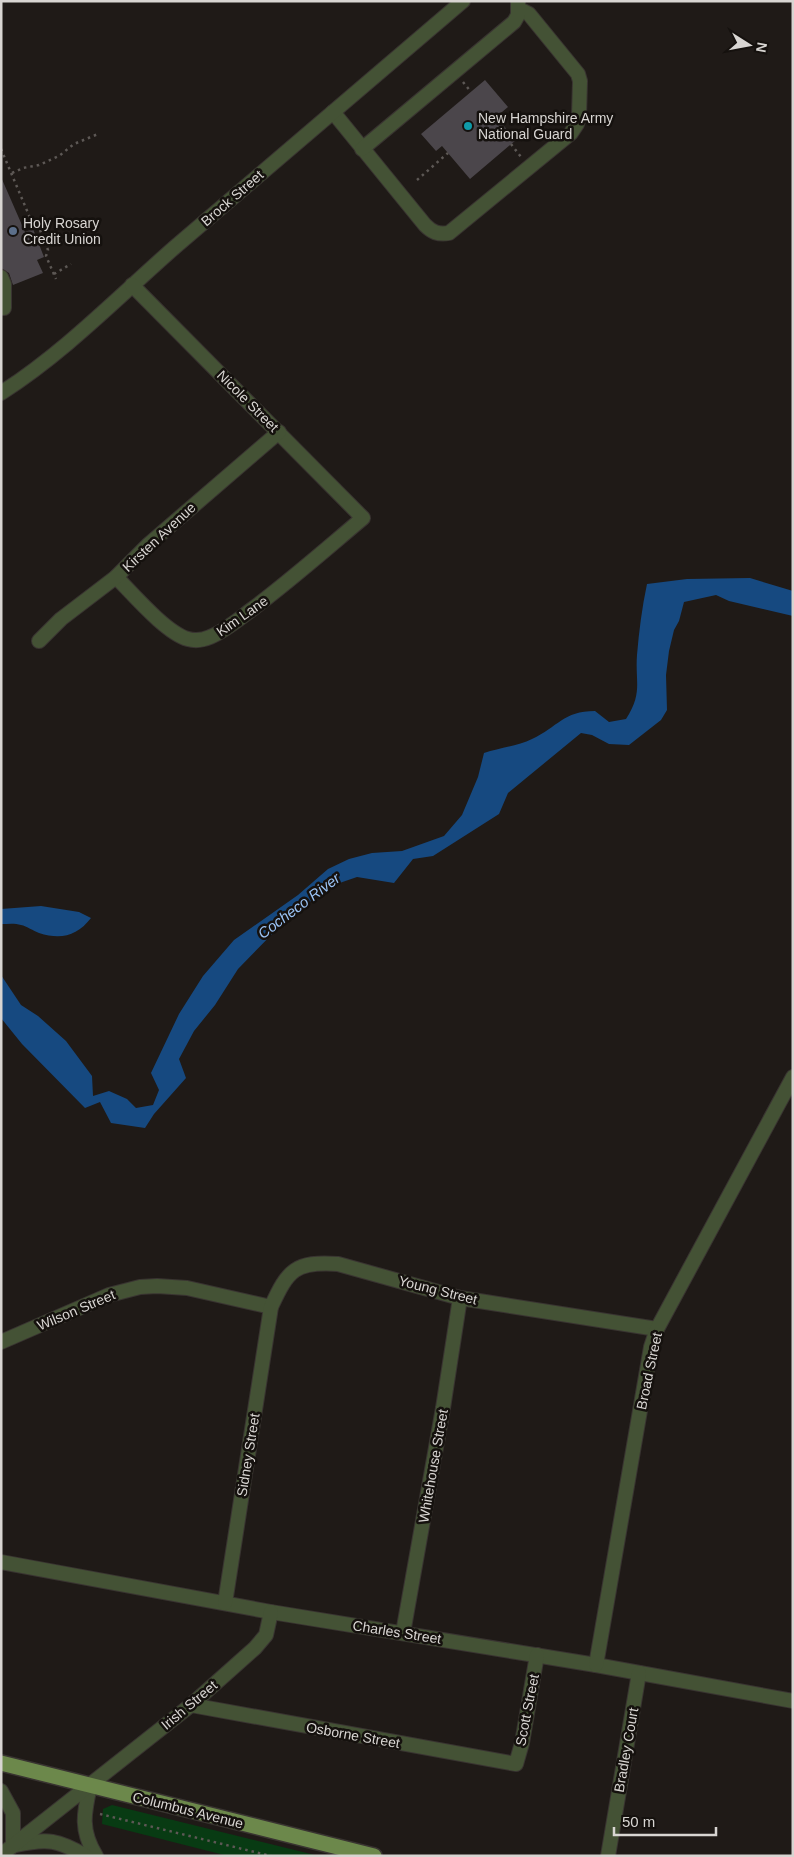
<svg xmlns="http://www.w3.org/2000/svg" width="794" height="1857" font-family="Arial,sans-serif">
<rect width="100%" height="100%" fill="#1f1a17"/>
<!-- green -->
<polygon fill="#083b13" points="112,1805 319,1856 228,1856 102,1824 103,1809"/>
<!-- water -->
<g fill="#164980">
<path d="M750 578 793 591V616L729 601 716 595 684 602 679 621 674 630 669 651 666 675 667 710 661 720 629 745 609 744 592 735 581 733 508 793 499 814 433 856 413 859 394 883 357 877 328 887 279 927 238 969 215 1005 194 1031 179 1059 186 1078 154 1114 145 1128 111 1123 100 1102 85 1108 22 1044 1 1018V975L21 1005 38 1016 66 1041 92 1076 93 1096 109 1091 127 1099 136 1108 153 1105 159 1090 151 1073 179 1014 203 976 234 940 298 895 328 869 349 859 372 853 402 851 444 836 462 815 478 777 484 753C499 748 518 746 532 739 558 727 563 711 595 711L609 722 626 719C643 693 635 682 637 655 639 631 642 607 647 584L687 579Z"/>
<path d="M41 906 79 912 91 918C77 936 61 940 39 933 33 931 27 926 21 925 15 923 8 924 1 924V909Z"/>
</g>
<!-- building -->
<g fill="#4b464b">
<polygon points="485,80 508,107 496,117 516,140 470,179 442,146 436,151 421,134"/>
<polygon points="1,177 25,232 33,229 44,257 37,260 43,273 13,285 9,273 1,268"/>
</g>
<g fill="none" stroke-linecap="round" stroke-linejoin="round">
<!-- minor casing -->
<g stroke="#393431" stroke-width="16">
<g id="minor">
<path d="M333 112 425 225C432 232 438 235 449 233L571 133 577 124 579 116 580 81 578 74 529 14 519 9"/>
<polyline points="362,149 514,22 518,15 518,2"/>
<polyline points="1,277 4,284 4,308"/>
<path d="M1 393C65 352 118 297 175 247 271 165 367 83 463 1"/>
<path d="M116 577C133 594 166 633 188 639 195 641 203 640 210 637 225 631 239 619 251 610 290 581 326 549 363 518L132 285"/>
<polyline points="39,641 61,619 116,577 149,544 279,432"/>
<polyline points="1,1342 109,1295 140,1287 157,1286 187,1288 271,1307"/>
<polyline points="1,1562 271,1612 596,1665 793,1701"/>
<path d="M225 1603 271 1307C288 1270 295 1261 338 1264L460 1298 657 1329"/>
<polyline points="403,1633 443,1408 460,1298"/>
<polyline points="596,1665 651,1347 657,1329 793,1077"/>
<polyline points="191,1705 516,1764 522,1743 537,1655"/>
<path d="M90 1786C84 1813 80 1830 96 1856"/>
<polyline points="1,1791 13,1813 13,1846"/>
<path d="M16 1845C48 1838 58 1840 86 1856"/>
<polyline points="1,1855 191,1705 255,1648 266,1635 271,1612"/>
<polyline points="608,1856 639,1673"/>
</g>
</g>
<!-- major casing -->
<g stroke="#393431" stroke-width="18">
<polyline id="major" points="1,1763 374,1856"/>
</g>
<!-- path -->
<g stroke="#5d5855" stroke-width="2.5" stroke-dasharray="2.5 4" stroke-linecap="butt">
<polyline points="463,82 471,92"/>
<polyline points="511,144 521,157"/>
<polyline points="1,149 31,220 38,225 48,250 46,256 56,279"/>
<polyline points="12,173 23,168 39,165 59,156 74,144 98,134"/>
<polyline points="417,180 448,153"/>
<polyline points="54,274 71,264"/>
<polyline points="100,1814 271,1856"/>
</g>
<!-- minor -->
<use href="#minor" stroke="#445235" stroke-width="14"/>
<!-- major -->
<use href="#major" stroke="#6c884b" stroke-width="15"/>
</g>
<!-- markers -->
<circle fill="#0f9aa8" stroke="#15110e" stroke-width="2" cx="468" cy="126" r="5"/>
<circle fill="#5c6f8a" stroke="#15110e" stroke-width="2" cx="13" cy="231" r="5"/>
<g text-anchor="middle" stroke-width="5" stroke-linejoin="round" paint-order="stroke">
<!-- poi labels -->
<g font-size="14" fill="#d8d5d2" stroke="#15110e" text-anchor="start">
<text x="478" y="123">New Hampshire Army<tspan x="478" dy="16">National Guard</tspan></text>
<text x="23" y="228">Holy Rosary<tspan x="23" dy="16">Credit Union</tspan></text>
</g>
<!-- street labels -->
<g font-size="14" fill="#d8d5d2" stroke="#15110e">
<text transform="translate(232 198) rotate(-41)" y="5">Brock Street</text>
<text transform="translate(248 401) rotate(45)" y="5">Nicole Street</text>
<text transform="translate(159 537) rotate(-43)" y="5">Kirsten Avenue</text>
<text transform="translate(242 616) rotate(-35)" y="5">Kim Lane</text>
<text transform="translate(438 1290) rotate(14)" y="5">Young Street</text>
<text transform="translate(76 1310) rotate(-23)" y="5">Wilson Street</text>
<text transform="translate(649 1371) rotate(-78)" y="5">Broad Street</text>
<text transform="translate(248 1455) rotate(-81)" y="5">Sidney Street</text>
<text transform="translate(433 1466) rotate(-80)" y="5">Whitehouse Street</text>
<text transform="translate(397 1632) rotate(9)" y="5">Charles Street</text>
<text transform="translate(189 1705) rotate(-40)" y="5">Irish Street</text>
<text transform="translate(527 1710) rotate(-79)" y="5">Scott Street</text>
<text transform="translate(353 1735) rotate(10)" y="5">Osborne Street</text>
<text transform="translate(626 1750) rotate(-80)" y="5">Bradley Court</text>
<text transform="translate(188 1810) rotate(14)" y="5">Columbus Avenue</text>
</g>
<!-- water labels -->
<g font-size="15" font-style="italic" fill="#9ac2f3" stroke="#15110e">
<text transform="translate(299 906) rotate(-37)" y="5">Cocheco River</text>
</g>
</g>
<!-- border -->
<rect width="794" height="1857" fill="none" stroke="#d8d5d2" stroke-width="5"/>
<!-- north arrow -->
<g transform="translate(749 45) rotate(101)" stroke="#15110e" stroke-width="4" paint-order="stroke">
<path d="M0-4L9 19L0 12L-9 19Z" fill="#d8d5d2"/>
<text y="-8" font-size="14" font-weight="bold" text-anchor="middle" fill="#d8d5d2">N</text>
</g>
<!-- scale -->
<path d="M614 1827v8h102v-8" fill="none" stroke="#d8d5d2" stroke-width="2.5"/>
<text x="622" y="1827" font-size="15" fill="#d8d5d2" stroke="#15110e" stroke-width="4" paint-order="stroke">50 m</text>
</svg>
